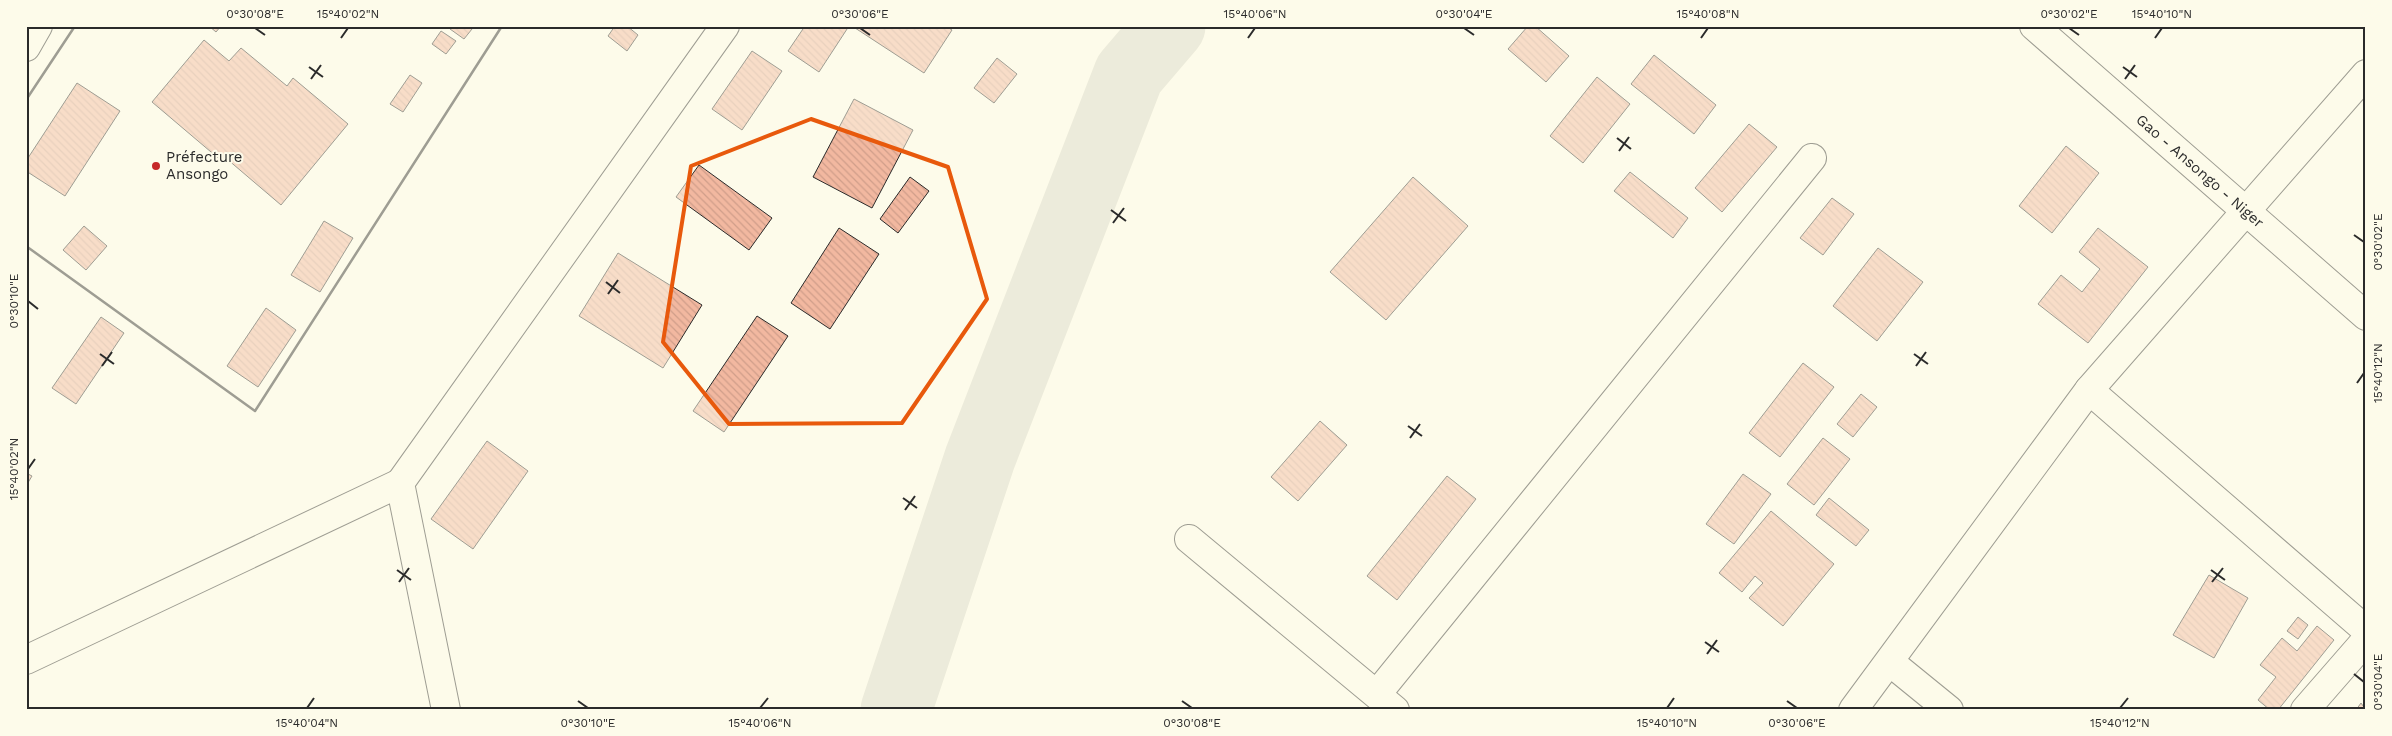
<svg xmlns="http://www.w3.org/2000/svg" width="2392" height="736" font-family="'Work Sans',sans-serif">
<defs>
<pattern id="building-back-hatch" width="6" height="6" patternUnits="userSpaceOnUse" patternTransform="scale(1.25)"><rect width="6" height="6" fill="#f2b8a0"/><path d="M-1 5l2 2M0 0l6 6M5-1l2 2" fill="none" stroke="#d09e8a"/></pattern>
</defs>
<rect width="100%" height="100%" fill="#fdfbea"/>
<g fill="none" stroke-linecap="round" stroke-linejoin="round">
<!-- river -->
<polyline stroke="#d8d7c9" stroke-width="71" points="896,710 980,458 1129,74 1170,26"/>
</g>
<!-- building -->
<g fill="url(#building-back-hatch)" stroke="#2b2b2b">
<polygon points="209,26 221,26 216,32"/>
<polygon points="452,26 469,26 472,29 464,39 450,29"/>
<polygon points="615,26 627,26 638,35 627,51 608,36"/>
<polygon points="805,26 849,26 819,72 788,51"/>
<polygon points="852,26 946,26 952,30 924,73"/>
<polygon points="1528,26 1535,26 1569,56 1546,82 1508,49"/>
<polygon points="441,31 456,41 446,54 432,44"/>
<polygon points="204,40 229,61 241,48 287,86 293,78 348,124 281,205 227,159 224,163 152,102"/>
<polygon points="752,51 782,71 742,130 712,109"/>
<polygon points="1654,55 1716,105 1694,134 1631,84"/>
<polygon points="997,58 1017,74 994,103 974,88"/>
<polygon points="410,75 422,83 403,112 390,104"/>
<polygon points="1597,77 1630,104 1583,163 1550,136"/>
<polygon points="77,83 120,111 65,196 26,171 26,161"/>
<polygon points="854,99 913,130 872,208 813,177"/>
<polygon points="1749,124 1777,147 1722,212 1695,188"/>
<polygon points="2066,146 2099,173 2052,233 2019,206"/>
<polygon points="699,165 772,218 749,250 676,197"/>
<polygon points="1630,172 1688,218 1673,238 1614,191"/>
<polygon points="910,177 929,191 898,233 880,219"/>
<polygon points="1413,177 1468,226 1386,320 1330,272"/>
<polygon points="1832,198 1854,214 1823,255 1800,238"/>
<polygon points="324,221 353,238 320,292 291,275"/>
<polygon points="84,226 107,246 86,270 63,250"/>
<polygon points="839,228 879,254 830,329 791,303"/>
<polygon points="2098,228 2148,267 2088,343 2038,304 2061,275 2082,292 2100,269 2079,252"/>
<polygon points="1878,248 1923,282 1877,341 1833,306"/>
<polygon points="618,253 702,305 663,368 579,316"/>
<polygon points="266,308 296,330 258,387 227,366"/>
<polygon points="757,316 788,336 724,432 693,411"/>
<polygon points="101,317 124,333 76,404 52,388"/>
<polygon points="1803,363 1834,387 1780,457 1749,433"/>
<polygon points="1861,394 1877,407 1853,437 1837,424"/>
<polygon points="1320,421 1347,445 1298,501 1271,477"/>
<polygon points="1823,438 1850,459 1814,505 1787,484"/>
<polygon points="487,441 528,471 473,549 431,519"/>
<polygon points="26,473 32,476 26,486"/>
<polygon points="1743,474 1771,494 1734,544 1706,524"/>
<polygon points="1447,476 1476,499 1397,600 1367,576"/>
<polygon points="1829,498 1869,530 1856,546 1816,515"/>
<polygon points="1771,511 1834,564 1783,626 1749,598 1763,583 1755,576 1742,592 1719,573"/>
<polygon points="2209,575 2248,598 2214,658 2173,635"/>
<polygon points="2298,617 2308,625 2298,639 2287,631"/>
<polygon points="2317,626 2334,640 2278,710 2270,710 2258,700 2276,677 2260,665 2282,638 2297,651"/>
<polygon points="2361,703 2366,710 2356,710"/>
</g>
<g fill="none" stroke-linecap="round" stroke-linejoin="round">
<!-- minor casing -->
<g stroke="#2b2b2b" stroke-width="30">
<g id="minor">
<polyline points="26,47 38,26"/>
<polyline points="2089,390 2366,630"/>
<polyline points="1189,539 1395,710"/>
<polyline points="26,660 400,483"/>
<polyline points="1890,662 1949,710"/>
<polyline points="1377,694 1812,158"/>
<polyline points="446,710 400,483 725,26"/>
<polyline points="1853,710 2089,390 2366,74"/>
<polyline points="2305,710 2366,640"/>
</g>
</g>
<!-- primary casing -->
<g stroke="#2b2b2b" stroke-width="30">
<polyline id="primary" points="2034,26 2366,316"/>
</g>
<!-- minor -->
<use href="#minor" stroke="#fdfbea" stroke-width="28"/>
<!-- primary -->
<use href="#primary" stroke="#fdfbea" stroke-width="28"/>
<!-- wall -->
<g stroke="#2b2b2b" stroke-width="2.5">
<polyline points="26,100 75,26"/>
<polyline points="26,246 255,411 502,26"/>
</g>
</g>
<!-- marked area -->
<path d="M0 0H2392V736H0ZM811 119 948 167 987 299 902 423 729 424 663 342 691 166Z" fill="#fdfbea" fill-opacity=".55" fill-rule="evenodd"/>
<path fill="none" stroke="#e8590c" stroke-width="4" stroke-linejoin="round" d="M811 119 948 167 987 299 902 423 729 424 663 342 691 166Z"/>
<!-- ticks -->
<path fill="none" stroke="#2b2b2b" stroke-width="2" d="M255 28 265 35M860 28 870 35M1464 28 1474 35M2069 28 2079 35M341 38 348 28M1248 38 1255 28M1701 38 1708 28M2155 38 2162 28M309 67 323 77M2123 67 2137 77M311 79 321 65M2125 79 2135 65M1617 138 1631 149M1619 151 1629 137M1111 210 1126 221M1113 223 1124 208M2354 235 2364 242M606 282 620 293M608 294 618 280M28 301 38 309M100 354 114 364M1914 354 1928 364M102 366 112 352M1916 366 1926 352M2357 383 2364 373M1408 426 1422 436M1410 438 1420 424M28 469 35 459M903 498 917 508M905 510 915 496M397 570 411 580M2211 570 2225 580M399 582 409 568M2212 582 2223 568M1705 642 1719 652M1707 654 1717 640M2354 674 2364 682M578 701 588 708M1182 701 1192 708M1787 701 1797 708M307 708 314 698M760 708 768 698M1667 708 1674 698M2120 708 2128 698"/>
<!-- markers -->
<circle fill="#c62828" stroke="#fdfbea" stroke-width="2" cx="156" cy="166" r="5"/>
<g text-anchor="middle" stroke-width="4" stroke-linejoin="round" paint-order="stroke">
<!-- poi labels -->
<g font-size="15" fill="#2b2b2b" stroke="#fdfbea" text-anchor="start">
<text x="166" y="162">Préfecture<tspan x="166" dy="17">Ansongo</tspan></text>
</g>
<!-- street labels -->
<g font-size="15" fill="#2b2b2b" stroke="#fdfbea">
<text transform="translate(2200 171) rotate(41)" y="5">Gao - Ansongo - Niger</text>
</g>
</g>
<!-- border -->
<rect width="2392" height="736" fill="none" stroke="#fdfbea" stroke-width="55"/>
<rect x="28" y="28" width="2336" height="680" fill="none" stroke="#2b2b2b" stroke-width="2"/>
<g font-size="12" text-anchor="middle" fill="#2b2b2b">
<text x="255" y="18">0°30'08"E</text>
<text x="348" y="18">15°40'02"N</text>
<text x="860" y="18">0°30'06"E</text>
<text x="1255" y="18">15°40'06"N</text>
<text x="1464" y="18">0°30'04"E</text>
<text x="1708" y="18">15°40'08"N</text>
<text x="2069" y="18">0°30'02"E</text>
<text x="2162" y="18">15°40'10"N</text>
<text transform="translate(2378 242) rotate(-90)" y="4">0°30'02"E</text>
<text transform="translate(14 301) rotate(-90)" y="4">0°30'10"E</text>
<text transform="translate(2378 373) rotate(-90)" y="4">15°40'12"N</text>
<text transform="translate(14 469) rotate(-90)" y="4">15°40'02"N</text>
<text transform="translate(2378 682) rotate(-90)" y="4">0°30'04"E</text>
<text x="307" y="727">15°40'04"N</text>
<text x="588" y="727">0°30'10"E</text>
<text x="760" y="727">15°40'06"N</text>
<text x="1192" y="727">0°30'08"E</text>
<text x="1667" y="727">15°40'10"N</text>
<text x="1797" y="727">0°30'06"E</text>
<text x="2120" y="727">15°40'12"N</text>
</g>
</svg>
